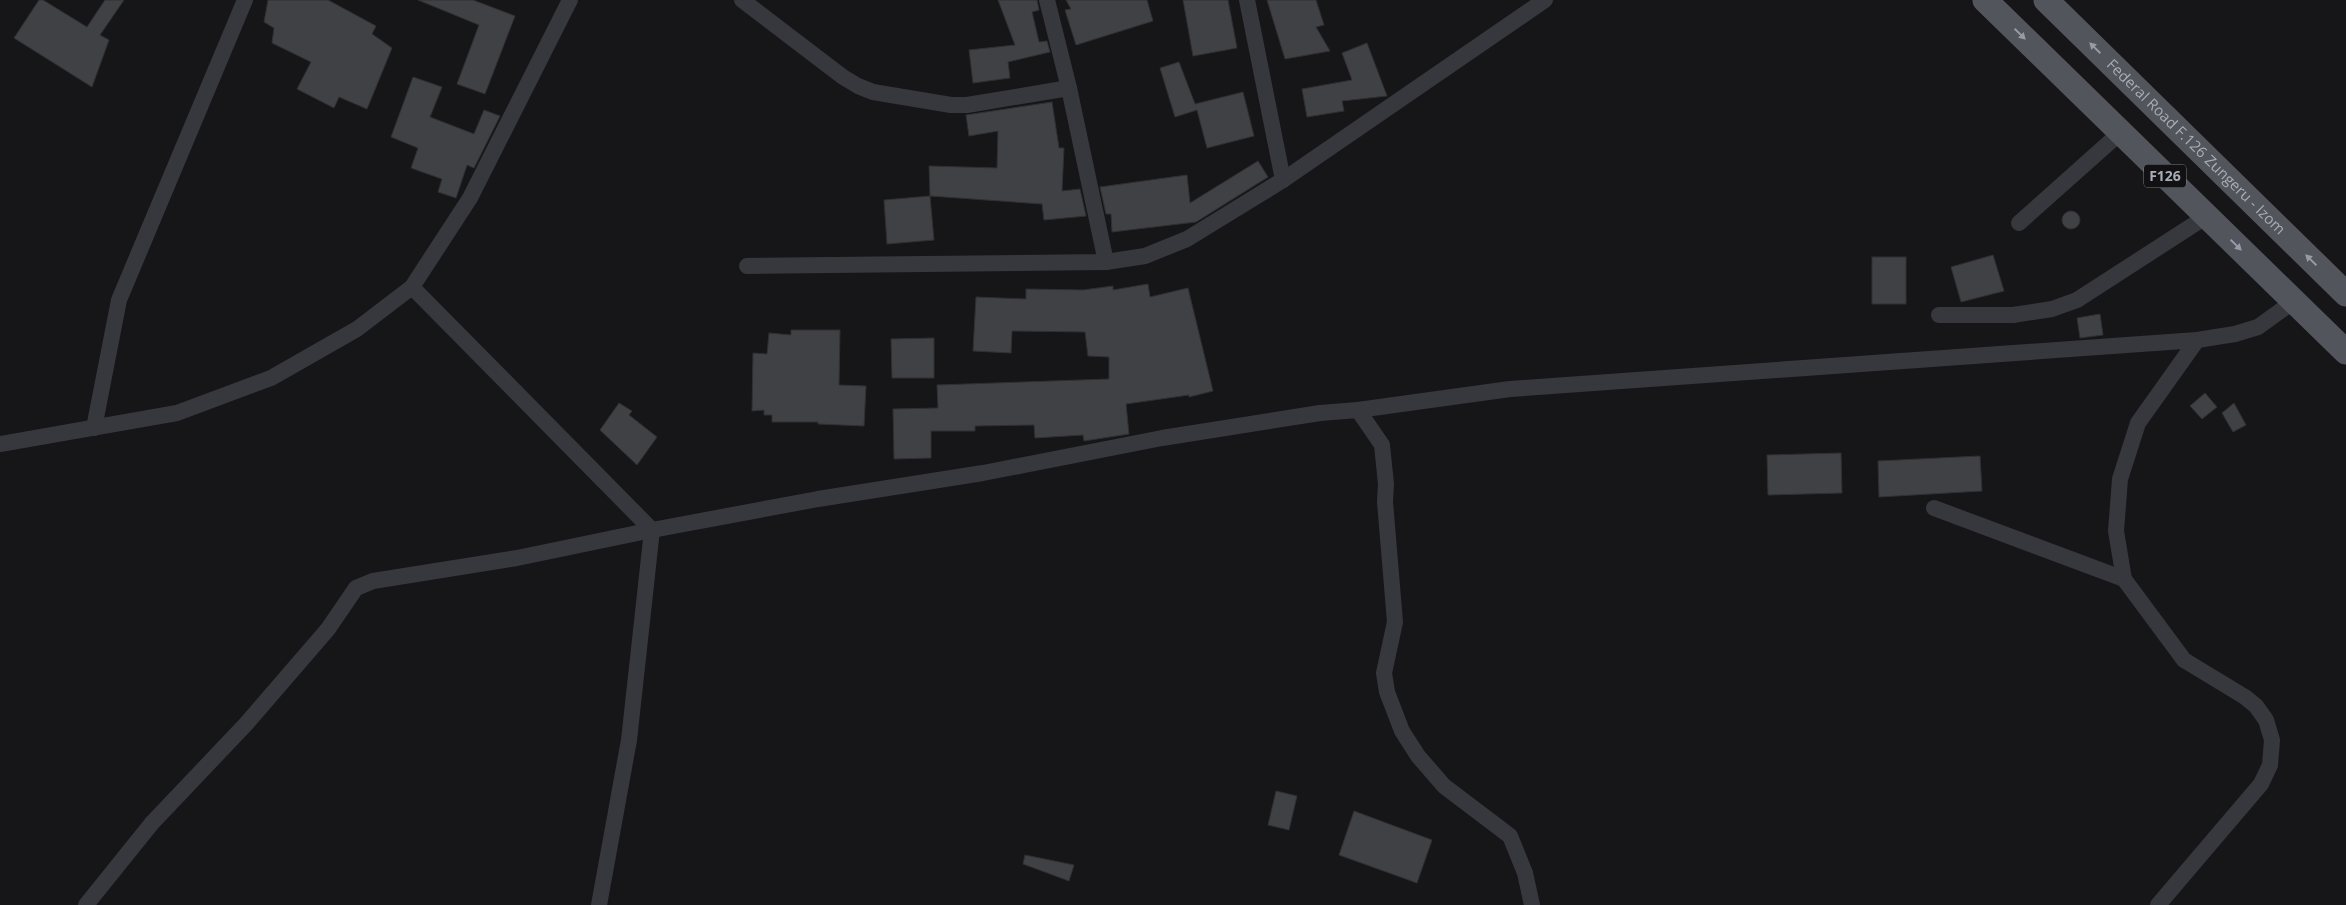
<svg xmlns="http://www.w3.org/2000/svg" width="2346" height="905" font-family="'Open Sans',sans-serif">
<rect width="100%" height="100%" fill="#161618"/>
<!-- building -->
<g fill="#404145" stroke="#303034">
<polygon points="39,0 43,0 87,27 105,0 124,0 100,35 109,40 92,87 14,38"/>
<polygon points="268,0 328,0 376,26 372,34 392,48 367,109 339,97 334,108 297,89 311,62 272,43 274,28 264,22"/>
<polygon points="418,0 473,0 515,16 485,94 457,84 479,25"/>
<polygon points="998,0 1037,0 1039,10 1032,12 1039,42 1047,41 1050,52 1008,62 1010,78 973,83 969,50 1015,45"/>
<polygon points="1066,0 1147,0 1153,21 1076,45 1065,10 1071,9"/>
<polygon points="1183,0 1228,0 1237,48 1193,56"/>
<polygon points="1267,0 1316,0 1324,25 1316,27 1330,51 1285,59"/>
<polygon points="1367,43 1387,96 1342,101 1344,111 1307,117 1302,89 1352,80 1342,53"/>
<polygon points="1179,62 1195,104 1243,92 1254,136 1207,148 1197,110 1175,117 1160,68"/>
<polygon points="413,77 442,87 430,117 474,134 484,110 500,116 474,168 467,165 456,198 438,192 442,179 411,168 418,148 391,137"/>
<polygon points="1052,102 1059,148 1064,148 1062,191 1080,189 1086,216 1044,220 1042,204 930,196 929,166 997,168 998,131 969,136 966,115"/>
<polygon points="1258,161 1268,177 1196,222 1112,232 1111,214 1106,214 1100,187 1187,175 1190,203"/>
<polygon points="930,196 934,240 887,244 884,200"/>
<circle cx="2071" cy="220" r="9"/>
<polygon points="1993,255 2004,291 1961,302 1951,267"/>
<rect x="1872" y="257" width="34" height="47"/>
<polygon points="1148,284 1150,297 1188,288 1213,391 1189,397 1189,395 1126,404 1129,434 1084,441 1083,435 1035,438 1034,425 975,426 975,431 931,431 931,458 894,459 893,409 938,408 937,385 1109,379 1109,357 1088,356 1085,332 1012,331 1011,353 973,351 976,297 1026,299 1026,289 1083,290 1113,286 1113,290"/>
<polygon points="2100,314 2103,335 2080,338 2077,318"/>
<polygon points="791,330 840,330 839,385 866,386 864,426 818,424 818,422 772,422 772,415 764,415 764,410 752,411 753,353 767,354 769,333 791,335"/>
<polygon points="934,338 934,378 892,378 891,339"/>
<polygon points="2205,393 2217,407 2202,419 2190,406"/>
<polygon points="619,403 632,411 629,415 657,437 637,465 600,430"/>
<polygon points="2234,403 2246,425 2233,432 2222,413"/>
<polygon points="1841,453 1842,493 1768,495 1767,455"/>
<polygon points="1980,456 1982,491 1879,497 1878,461"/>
<polygon points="1276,791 1297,796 1289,830 1268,825"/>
<polygon points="1354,811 1432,840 1417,883 1339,855"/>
<polygon points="1025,855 1074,865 1069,881 1023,864"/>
</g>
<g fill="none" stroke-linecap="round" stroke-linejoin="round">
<!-- street -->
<g stroke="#37383d" stroke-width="16">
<polyline points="742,0 843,77 858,86 873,92 951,105 967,105 1069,88"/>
<polyline points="1047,0 1069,88 1106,262"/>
<polyline points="1247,0 1283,180"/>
<polyline points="2019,223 2121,132"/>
<polyline points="747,266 1106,262 1145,256 1187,239 1283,180 1545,0"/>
<polyline points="412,287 652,530 629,740 599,905"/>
<polyline points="1939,315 2013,315 2052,309 2077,300 2207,216"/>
<polyline points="1358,410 1382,445 1386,484 1385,502 1395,622 1384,673 1387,692 1402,731 1418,756 1444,786 1510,836 1525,873 1532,905"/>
<polyline points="94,428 119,300 245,0"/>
<polyline points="0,444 177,413 271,378 357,329 412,287 470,198 570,0"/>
<polyline points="1934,508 2124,579"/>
<polyline points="86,905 152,823 246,724 328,629 356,588 373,581 517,558 652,530 818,499 983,473 1162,438 1320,413 1358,410 1510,389 2197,340 2235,334 2258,327 2294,301"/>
<polyline points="2158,905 2261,784 2270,765 2272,740 2266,720 2256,706 2245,697 2184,660 2124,579 2116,531 2120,479 2138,423 2197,340"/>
</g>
<!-- primary -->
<g stroke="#53555c" stroke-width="25">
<polyline points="1985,0 2346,352"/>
<path id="s1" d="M2046 0 2346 294"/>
</g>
</g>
<!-- one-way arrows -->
<defs><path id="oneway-solid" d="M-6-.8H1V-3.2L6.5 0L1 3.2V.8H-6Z" transform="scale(1.25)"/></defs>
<g fill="#979ba6">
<use href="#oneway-solid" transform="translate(2020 34) rotate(44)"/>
<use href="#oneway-solid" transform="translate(2095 48) rotate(-136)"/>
<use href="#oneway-solid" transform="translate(2236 245) rotate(44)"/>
<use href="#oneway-solid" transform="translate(2311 260) rotate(-136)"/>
</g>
<g text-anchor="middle" stroke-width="4" stroke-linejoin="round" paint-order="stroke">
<!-- shield labels -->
<rect fill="#111113" stroke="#7b7e86" stroke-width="1" x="2144" y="164.5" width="42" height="23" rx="4"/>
<g font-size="14" font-weight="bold" fill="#a8adb8">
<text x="2165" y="181">F126</text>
</g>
<!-- street labels -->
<g font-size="15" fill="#a8adb8" stroke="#111113">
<text dy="5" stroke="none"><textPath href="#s1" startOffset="210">Federal Road F.126 Zungeru - Izom</textPath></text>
</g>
</g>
</svg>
